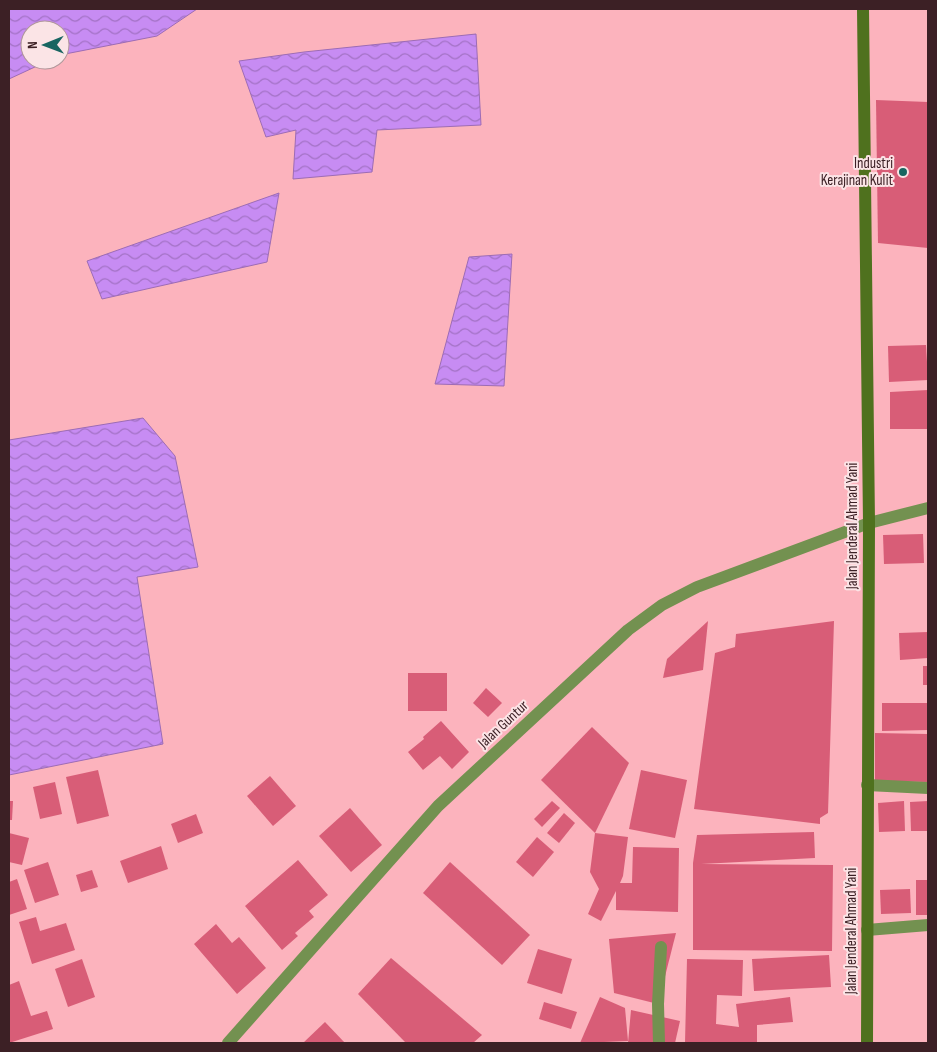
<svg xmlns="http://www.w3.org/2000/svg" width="937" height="1052" font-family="'Sofia Sans Condensed',sans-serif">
<defs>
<pattern id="water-waves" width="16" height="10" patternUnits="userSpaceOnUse" patternTransform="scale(1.25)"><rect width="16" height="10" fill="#c78cf3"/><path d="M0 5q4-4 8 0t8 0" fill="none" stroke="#a372c5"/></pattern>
</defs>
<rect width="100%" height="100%" fill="#fcb3bd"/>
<!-- water -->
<g fill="url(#water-waves)" stroke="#9d6cb5">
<polygon points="9,9 197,9 157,36 60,55 60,30 30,30 30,60 50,60 9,79"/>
<polygon points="476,34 481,125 377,130 372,172 293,179 296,130 266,137 239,61 304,52"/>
<polygon points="279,193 267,262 102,299 87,261"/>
<polygon points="512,254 504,386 435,384 469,257"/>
<polygon points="143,418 175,456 198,567 137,577 163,744 9,775 9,440"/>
</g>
<!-- building -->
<g fill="#d85d77">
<polygon points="876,100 928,102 928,248 878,243"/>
<polygon points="926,345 928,380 889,382 888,346"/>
<polygon points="928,390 928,429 890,429 890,392"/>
<polygon points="923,534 924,563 884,564 883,535"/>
<polygon points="708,621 703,670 663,678 667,659"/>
<polygon points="834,621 828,813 820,818 820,824 694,809 715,653 735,647 736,634"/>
<polygon points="928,632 928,658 900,660 899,633"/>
<rect x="923" y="666" width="5" height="19"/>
<rect x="408" y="673" width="39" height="38"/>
<polygon points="486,688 502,703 488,717 473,703"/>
<polygon points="882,703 928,703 928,730 882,731"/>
<polygon points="441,721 469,752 452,769 440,756 423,770 408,752 424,739 423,737"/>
<polygon points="592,727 629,763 595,833 541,780"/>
<polygon points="875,733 928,734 928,782 875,781"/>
<polygon points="98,770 109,816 77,824 66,777"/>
<polygon points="641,770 687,780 675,838 629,829"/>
<polygon points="270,776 296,806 273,826 247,796"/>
<polygon points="55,782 62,814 40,819 33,787"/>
<polygon points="9,801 13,801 12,820 9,820"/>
<polygon points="552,801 560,808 542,827 534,819"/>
<polygon points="904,801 905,831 879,832 878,803"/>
<polygon points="928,801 928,831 911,831 910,802"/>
<polygon points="350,808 382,845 351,872 319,836"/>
<polygon points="564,813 575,823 559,843 547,833"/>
<polygon points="196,814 203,833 178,843 171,824"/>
<polygon points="814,832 815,858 701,864 833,865 832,951 693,950 693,863 697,835"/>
<polygon points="9,833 29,838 22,865 9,862"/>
<polygon points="595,833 628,837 623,876 620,883 632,883 633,847 679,848 678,912 616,910 616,891 601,921 588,914 599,889 590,872"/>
<polygon points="537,837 554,852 533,877 516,862"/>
<polygon points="161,846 168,869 128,883 120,861"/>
<polygon points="298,860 328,895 309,911 314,917 295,933 298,936 282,950 245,906"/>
<polygon points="48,862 59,895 35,903 24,870"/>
<polygon points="450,862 530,935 502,965 423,893"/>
<polygon points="92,870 98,887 81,892 76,875"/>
<polygon points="17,879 27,909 9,915 9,882"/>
<rect x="916" y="880" width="12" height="35"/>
<polygon points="910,889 911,913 881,914 880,890"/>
<polygon points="36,917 40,931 66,923 75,950 32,964 19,922"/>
<polygon points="216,924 232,943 239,937 266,968 237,994 194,944"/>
<polygon points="676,933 658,1004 614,993 609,939"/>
<polygon points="538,949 572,959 562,994 527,983"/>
<polygon points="829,955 831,987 754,991 752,959"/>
<polygon points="391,958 482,1035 473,1043 406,1043 358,994"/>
<polygon points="82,959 95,997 68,1007 55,969"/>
<polygon points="687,959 743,960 742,996 717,995 716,1024 739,1027 736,1004 790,997 793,1022 757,1025 757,1043 685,1043"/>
<polygon points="19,981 31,1016 47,1011 53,1029 9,1043 9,985"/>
<polygon points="600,997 625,1008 628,1041 580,1043"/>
<polygon points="544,1002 577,1012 571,1029 539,1019"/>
<polygon points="631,1010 680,1021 675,1043 628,1043"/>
<polygon points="325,1022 345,1043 303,1043"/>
</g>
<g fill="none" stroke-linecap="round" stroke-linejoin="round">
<!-- minor -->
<g stroke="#739150" stroke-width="12">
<polyline points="869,523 928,508"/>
<polyline points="867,785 928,788"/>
<polyline points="867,930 928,925"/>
<polyline points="659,1043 658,1004 661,947"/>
</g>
<!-- tertiary -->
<polyline stroke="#739150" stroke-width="12" points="228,1043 438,806 628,630 662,605 697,587 869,523"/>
<!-- secondary -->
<polyline stroke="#4f711e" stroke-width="12" points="863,9 869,523 867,1043"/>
</g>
<!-- markers -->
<circle fill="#186561" stroke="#fbe4e6" stroke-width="2" cx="903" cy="172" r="5"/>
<g text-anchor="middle" stroke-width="4" stroke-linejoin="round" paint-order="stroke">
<!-- poi labels -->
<g font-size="15" fill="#3c2025" stroke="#fbe4e6" text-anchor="end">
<text x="893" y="168">Industri<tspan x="893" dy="17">Kerajinan Kulit</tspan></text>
</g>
<!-- street labels -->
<g font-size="15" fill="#3c2025" stroke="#fbe4e6">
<text transform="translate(852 526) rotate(-90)" y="5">Jalan Jenderal Ahmad Yani</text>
<text transform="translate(503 724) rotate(-43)" y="5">Jalan Guntur</text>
<text transform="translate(851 931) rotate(-90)" y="5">Jalan Jenderal Ahmad Yani</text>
</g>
</g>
<!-- border -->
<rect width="937" height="1052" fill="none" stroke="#3c2025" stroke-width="20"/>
<!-- north arrow -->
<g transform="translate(45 45) rotate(269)"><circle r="24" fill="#fbe4e6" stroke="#af9699"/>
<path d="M0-4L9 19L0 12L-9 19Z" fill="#186561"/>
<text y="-8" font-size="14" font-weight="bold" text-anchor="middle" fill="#3c2025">N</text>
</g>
</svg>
